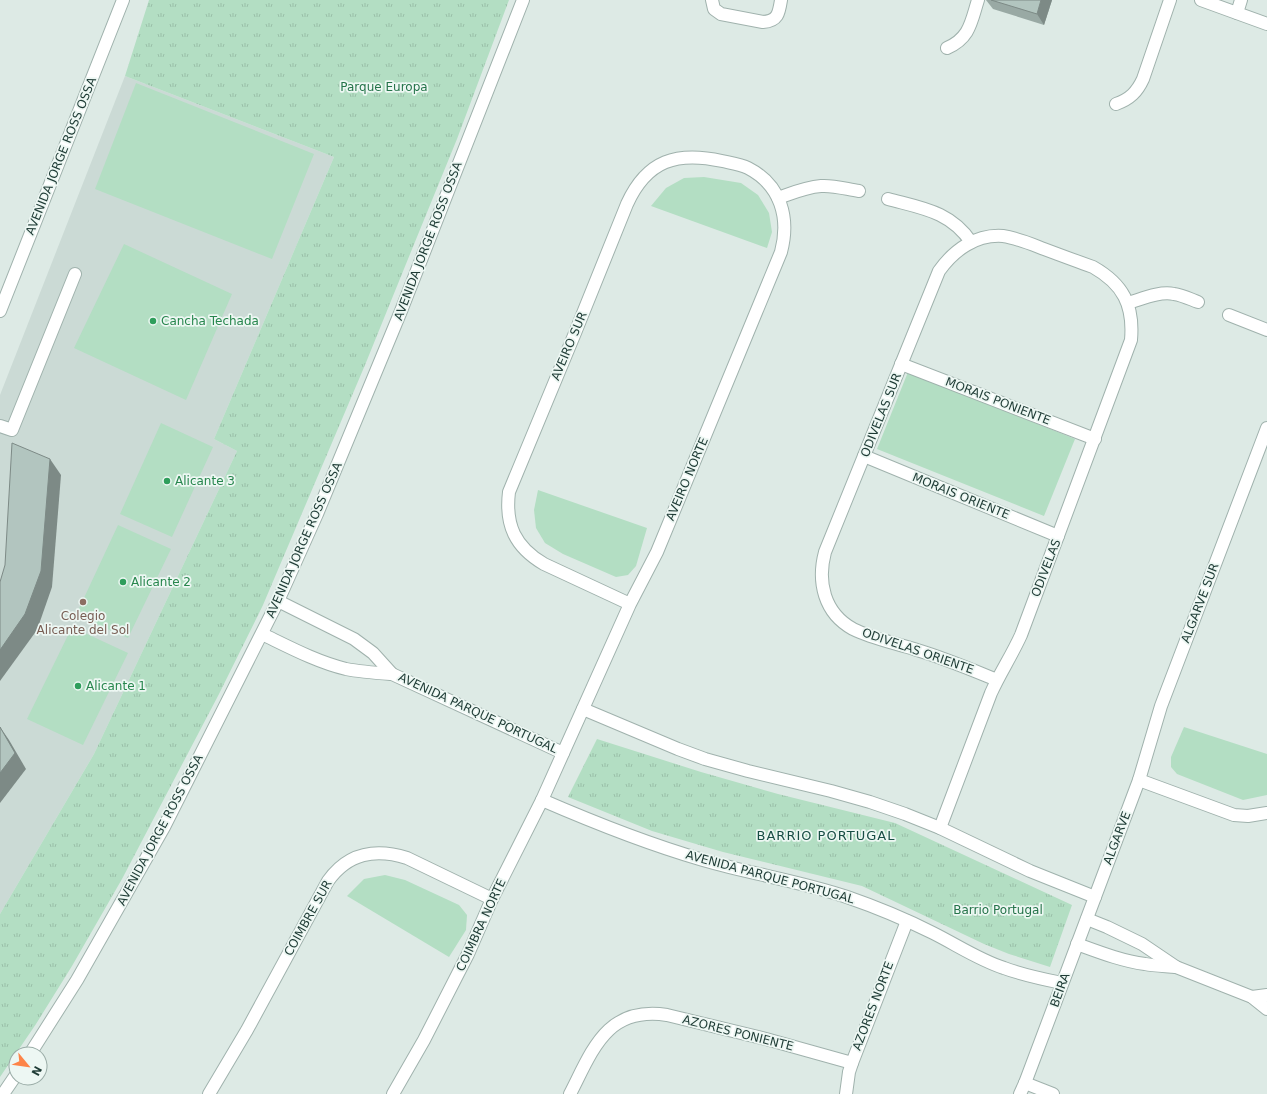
<svg xmlns="http://www.w3.org/2000/svg" width="1267" height="1094" font-family="'DejaVu Sans',sans-serif">
<defs>
<pattern id="park-tufts" width="24" height="20" patternUnits="userSpaceOnUse"><rect width="24" height="20" fill="#b3dec3"/><path d="M3 7l-1-3M5 7V3M7 7l1-3M15 17l-1-3M17 17v-4M19 17l1-3" fill="none" stroke="#9abfa8"/></pattern>
</defs>
<rect width="100%" height="100%" fill="#ddeae5"/>
<!-- built -->
<polygon fill="#cbdad5" points="125,76 334,157 214,439 237,451 94,754 0,914 0,395"/>
<!-- grass -->
<g fill="#b3dec3">
<polygon points="136,83 314,154 272,259 95,189"/>
<polygon points="704,177 741,183 758,195 769,213 772,232 767,248 651,206 666,188 684,178"/>
<polygon points="124,244 232,294 186,400 74,348"/>
<polygon points="908,372 1075,439 1044,516 877,449"/>
<polygon points="161,423 213,447 172,537 120,514"/>
<polygon points="538,490 647,528 636,566 628,575 616,577 563,554 545,543 536,528 534,510"/>
<polygon points="118,525 171,549 128,638 76,615"/>
<polygon points="72,627 128,653 83,745 27,719"/>
<polygon points="1184,727 1267,754 1267,795 1243,800 1177,774 1171,767 1171,757"/>
<polygon points="385,875 405,880 459,905 467,915 466,930 449,957 347,896 364,879"/>
</g>
<!-- park -->
<g fill="url(#park-tufts)">
<polygon points="149,0 509,0 457,139 408,259 365,365 263,605 219,694 122,879 72,966 36,1024 0,1077 0,914 94,754 237,451 214,439 334,157 125,76"/>
<polygon points="597,739 701,772 778,794 895,823 1072,905 1050,967 1009,954 984,944 862,886 723,852 652,831 568,797"/>
</g>
<g fill="none" stroke-linecap="round" stroke-linejoin="round">
<!-- service casing -->
<g stroke="#a0b2ad" stroke-width="14">
<polyline id="service" points="0,426 12,430 75,274"/>
</g>
<!-- minor casing -->
<g stroke="#a0b2ad" stroke-width="14">
<g id="minor">
<path d="M712 0 714 9 721 14 763 22C778 21 779 13 781 0"/>
<polyline points="1237,13 1241,0"/>
<path d="M947 48C970 38 971 22 978 0"/>
<path d="M1116 104C1130 99 1137 92 1143 79L1170 0"/>
<path d="M778 198C792 193 806 187 821 186 833 185 846 189 859 191"/>
<path d="M888 199C921 208 950 211 971 242"/>
<path d="M1128 303C1142 299 1159 291 1174 294 1182 295 1190 299 1198 302"/>
<polyline points="1229,315 1267,330"/>
<polyline points="901,364 1095,439"/>
<polyline points="864,456 1058,536"/>
<polyline points="278,601 354,639 373,653 392,674"/>
<path d="M262 634C289 647 317 662 346 669 361 672 377 673 392 674L563 753"/>
<polyline points="583,709 678,749 705,759 748,771 831,791 870,802 905,814 940,828 1030,871 1095,897"/>
<polyline points="1139,780 1234,815 1248,816 1267,813"/>
<path d="M542 800C595 823 648 844 703 860 751 874 800 881 847 897 876 907 905 919 933 933 957 945 979 960 1004 968 1023 975 1042 979 1062 983"/>
<path d="M940 828 991 693C1000 673 1012 655 1021 635L1131 340C1134 305 1123 284 1093 267 1076 261 1060 255 1044 249 1031 244 1017 238 1003 236 976 234 954 250 939 271L825 552C817 582 824 613 853 629 873 639 896 643 917 650 944 658 970 669 997 680"/>
<polyline points="1087,919 1107,927 1142,944 1176,967 1252,997 1267,1009"/>
<path d="M1077 944C1099 952 1122 961 1145 964 1155 966 1166 966 1176 967"/>
<polyline points="1252,997 1267,995"/>
<polyline points="1025,1083 1053,1094"/>
<path d="M209 1094 247 1030 328 881C348 853 375 848 407 858L492 899"/>
<path d="M393 1094 424 1040 468 954 492 899 542 800 630 604 657 552 781 252C790 218 781 185 748 168 740 164 731 163 722 161 677 151 647 160 627 204L575 333 509 492C505 525 515 547 544 564L630 604"/>
<path d="M570 1094C593 1049 607 1006 667 1015L766 1039 852 1063"/>
<polyline points="846,1094 849,1072 852,1063 907,921"/>
<polyline points="1020,1094 1025,1083 1139,780 1161,706 1267,428"/>
</g>
</g>
<!-- tertiary casing -->
<g stroke="#a0b2ad" stroke-width="14">
<g id="tertiary">
<polyline points="1201,0 1267,24"/>
<polyline points="0,311 123,0"/>
<polyline points="30,1054 77,980 164,827 278,601 317,514 401,311 523,0"/>
<polyline points="3,1094 16,1075"/>
</g>
</g>
<!-- service -->
<use href="#service" stroke="#fff" stroke-width="12"/>
<!-- minor -->
<use href="#minor" stroke="#fff" stroke-width="12"/>
<!-- tertiary -->
<use href="#tertiary" stroke="#fff" stroke-width="12"/>
</g>
<!-- wall -->
<polygon fill="#99a9a4" points="986,0 1052,0 1044,25 993,9"/>
<!-- shaded-wall -->
<g fill="#7d8a86">
<polygon points="1041,0 1052,0 1044,25 1037,14"/>
<polygon points="50,459 61,475 52,587 37,630 0,681 0,650"/>
<polygon points="0,727 9,740 26,769 0,803"/>
</g>
<!-- building -->
<g fill="#b2c5bf" stroke="#7d8a86">
<polygon points="991,0 1041,0 1037,14"/>
<polygon points="12,443 50,459 41,571 25,614 0,650 0,582 5,565"/>
<polygon points="0,727 15,753 0,773"/>
</g>
<!-- markers -->
<g fill="#2e9e5b" stroke="#edf7f3" stroke-width="1.5">
<circle cx="153" cy="321" r="4"/>
<circle cx="167" cy="481" r="4"/>
<circle cx="123" cy="582" r="4"/>
<circle cx="78" cy="686" r="4"/>
</g>
<circle fill="#8d6e63" stroke="#edf7f3" stroke-width="1.5" cx="83" cy="602" r="4"/>
<g text-anchor="middle" stroke-width="3.5" stroke-linejoin="round" paint-order="stroke">
<!-- park labels -->
<g font-size="12" fill="#25744a" stroke="#edf7f3">
<text x="384" y="91">Parque Europa</text>
<text x="998" y="914">Barrio Portugal</text>
</g>
<!-- street labels -->
<g font-size="12" fill="#1e3b35" stroke="#edf7f3">
<text transform="translate(61 156) rotate(-68)" y="4">AVENIDA JORGE ROSS OSSA</text>
<text transform="translate(428 241) rotate(-69)" y="4">AVENIDA JORGE ROSS OSSA</text>
<text transform="translate(569 346) rotate(-67)" y="4">AVEIRO SUR</text>
<text transform="translate(998 401) rotate(21)" y="4">MORAIS PONIENTE</text>
<text transform="translate(881 415) rotate(-68)" y="4">ODIVELAS SUR</text>
<text transform="translate(687 479) rotate(-67)" y="4">AVEIRO NORTE</text>
<text transform="translate(961 496) rotate(22)" y="4">MORAIS ORIENTE</text>
<text transform="translate(304 540) rotate(-66)" y="4">AVENIDA JORGE ROSS OSSA</text>
<text transform="translate(1046 568) rotate(-69)" y="4">ODIVELAS</text>
<text transform="translate(1200 603) rotate(-69)" y="4">ALGARVE SUR</text>
<text transform="translate(918 651) rotate(19)" y="4">ODIVELAS ORIENTE</text>
<text transform="translate(478 713) rotate(25)" y="4">AVENIDA PARQUE PORTUGAL</text>
<text transform="translate(160 830) rotate(-62)" y="4">AVENIDA JORGE ROSS OSSA</text>
<text transform="translate(1117 838) rotate(-69)" y="4">ALGARVE</text>
<text transform="translate(770 877) rotate(15)" y="4">AVENIDA PARQUE PORTUGAL</text>
<text transform="translate(308 918) rotate(-61)" y="4">COIMBRE SUR</text>
<text transform="translate(481 925) rotate(-65)" y="4">COIMBRA NORTE</text>
<text transform="translate(1060 990) rotate(-70)" y="4">BEIRA</text>
<text transform="translate(873 1006) rotate(-69)" y="4">AZORES NORTE</text>
<text transform="translate(738 1033) rotate(14)" y="4">AZORES PONIENTE</text>
</g>
<!-- leisure labels -->
<g font-size="12" fill="#27864d" stroke="#edf7f3" text-anchor="start">
<text x="161" y="325">Cancha Techada</text>
<text x="175" y="485">Alicante 3</text>
<text x="131" y="586">Alicante 2</text>
<text x="86" y="690">Alicante 1</text>
</g>
<!-- education labels -->
<g font-size="12" fill="#785e54" stroke="#edf7f3">
<text x="83" y="620">Colegio<tspan x="83" dy="14">Alicante del Sol</tspan></text>
</g>
<!-- neighbourhood labels -->
<g font-size="13" letter-spacing="1" fill="#184e45" stroke="#edf7f3">
<text x="826" y="840">BARRIO PORTUGAL</text>
</g>
</g>
<!-- north arrow -->
<g transform="translate(28 1066) rotate(119)"><circle r="19" fill="#edf7f3" stroke="#9aaca7"/>
<path d="M0-3L7 15L0 10L-7 15Z" fill="#fd8448"/>
<text y="-6" font-size="11" font-weight="bold" text-anchor="middle" fill="#1e3b35">N</text>
</g>
</svg>
